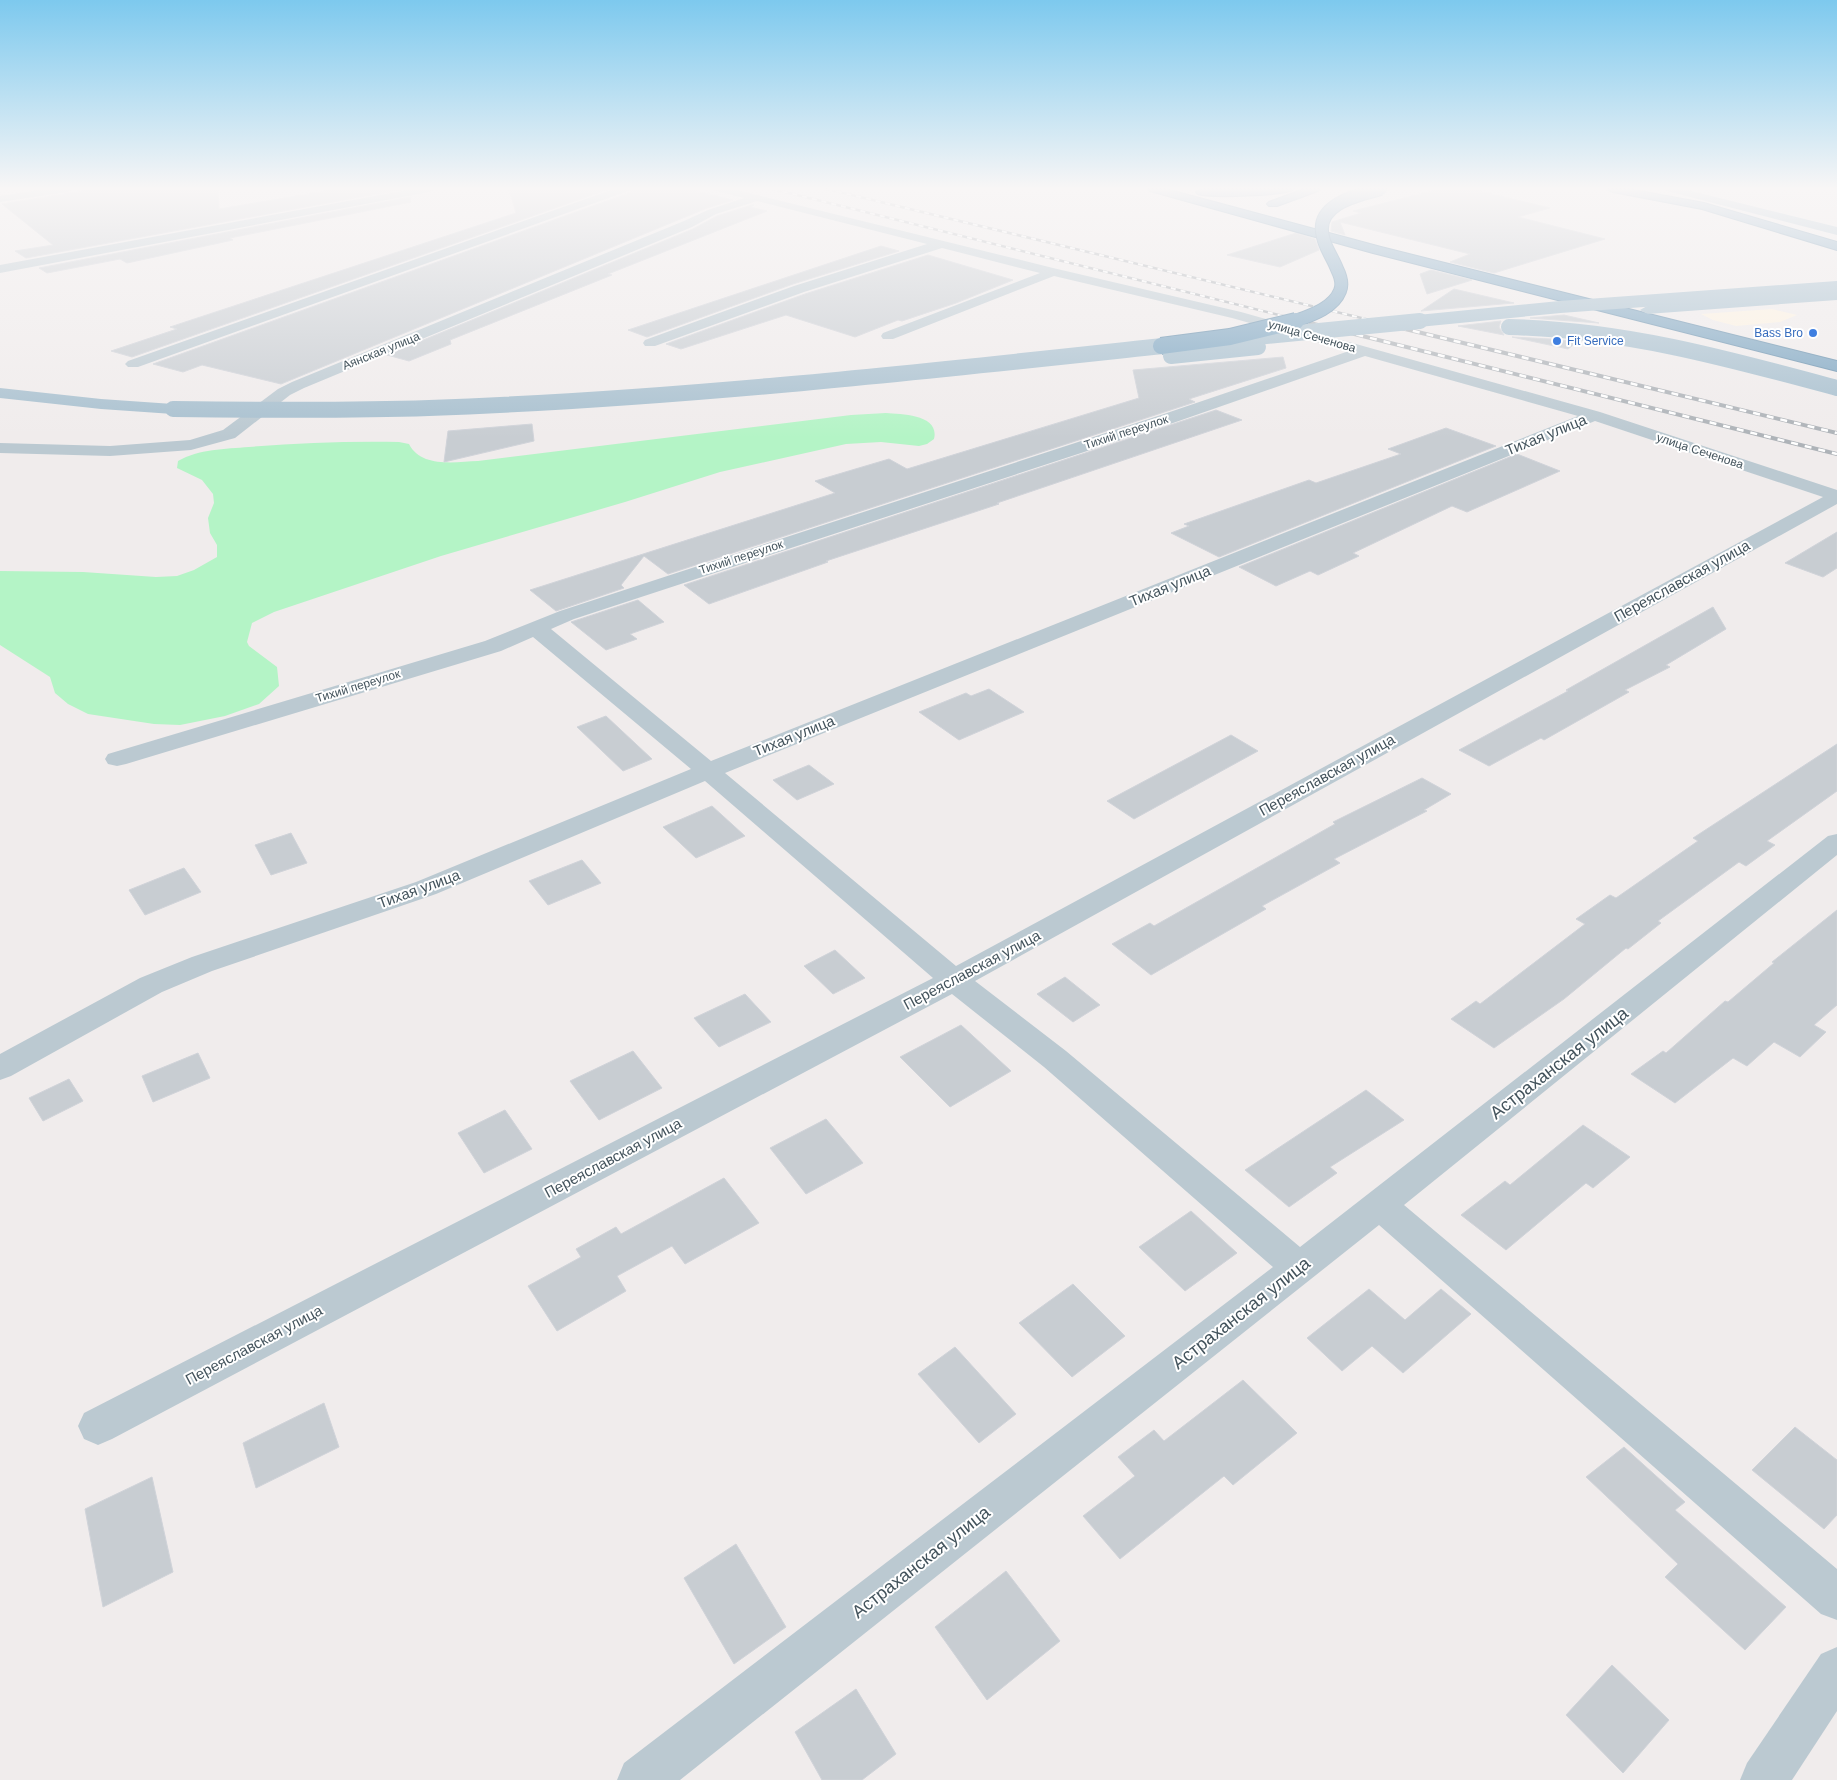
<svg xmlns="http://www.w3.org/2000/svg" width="1837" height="1780" font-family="Arial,sans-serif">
<rect width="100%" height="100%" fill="#f0ecec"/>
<!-- commercial -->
<polygon fill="#fef3e2" points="1772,309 1797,315 1780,322 1736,326 1713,320 1701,314"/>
<!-- green -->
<path fill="#b4f4c6" d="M886 413C903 414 940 415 934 439L927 444 919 446 881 442 846 444 720 472 625 502 441 556 274 612 252 623 247 642 249 646 277 667 279 686 259 704 225 716 180 725 154 724 88 714 68 704 55 693 50 677 0 645V571L83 572 156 577 177 576 194 570 217 557V545L210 533 208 518 214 503 213 494 202 480 177 468 178 461C199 449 225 449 249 447 299 443 349 441 399 442L409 444C421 468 455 462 478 461L851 415Z"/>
<!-- building -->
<g fill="#c8cdd2" stroke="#d0d3d9">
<polygon points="95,189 218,189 219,209 338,189 404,189 26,258 15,251 53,245 2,204"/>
<polygon points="509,189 609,189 132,357 111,351 177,329 170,327 516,213"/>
<polygon points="632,189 688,189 733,200 707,208 281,384 202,365 183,372 153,364 629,193"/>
<polygon points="1440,189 1471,189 1550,208 1518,217 1605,239 1494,273 1450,262 1470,254 1340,222 1345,235 1331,231 1332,222 1361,213 1353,211"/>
<polygon points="410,197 411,202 230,238 233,240 127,263 120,259 47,273 39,268"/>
<polygon points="752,205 754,205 750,207 767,211 608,274 612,275 450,340 451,344 409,361 387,355 693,229 717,216"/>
<polygon points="1296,233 1315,239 1319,250 1280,267 1227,255"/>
<polygon points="881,246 899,251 793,284 647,337 628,330"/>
<polygon points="928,255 1013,280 956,303 902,321 898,320 855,337 786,315 681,349 666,344 805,294"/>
<polygon points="1431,270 1472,280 1427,294 1420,274"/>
<polygon points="1454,289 1514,303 1421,311"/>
<polygon points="1564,315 1599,323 1530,318"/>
<polygon points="1501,321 1499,327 1504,335 1458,326"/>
<polygon points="1512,337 1551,339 1577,342 1568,349"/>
<polygon points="1283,357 1286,368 1189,399 1195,402 668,574 644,556 621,585 624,588 556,611 530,590 835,493 815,481 889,459 907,469 1139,398 1133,370"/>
<polygon points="1216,410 1242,420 997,503 999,504 826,561 828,562 709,604 684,585"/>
<polygon points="532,424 534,441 444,462 448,431"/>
<polygon points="1446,428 1496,446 1219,557 1171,533 1189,526 1184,524 1309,480 1316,483 1401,454 1388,449"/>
<polygon points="1517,454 1560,471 1467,512 1452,506 1353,553 1359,556 1318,575 1310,571 1276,586 1239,567"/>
<polygon points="1837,532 1837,568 1823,577 1785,563"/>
<polygon points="638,600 664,622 630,634 637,639 606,650 571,622"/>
<polygon points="1713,607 1726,629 1666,665 1670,667 1625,690 1629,692 1544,740 1541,738 1489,766 1459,750 1568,691 1566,690"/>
<polygon points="989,689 1024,712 959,740 919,712 966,693 971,696"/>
<polygon points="606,716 652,759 623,771 577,727"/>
<polygon points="1231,735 1258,751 1134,819 1107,801"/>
<polygon points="1837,744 1837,791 1767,841 1775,845 1746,866 1739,862 1658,921 1661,923 1628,949 1626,948 1564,999 1494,1048 1451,1019 1476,1001 1480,1004 1585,924 1576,919 1610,895 1616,898 1698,841 1693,838"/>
<polygon points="809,765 834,784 797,800 773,780"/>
<polygon points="1422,778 1451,794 1424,810 1427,811 1334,859 1340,863 1262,906 1266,909 1151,975 1112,944 1150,923 1154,926 1335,824 1333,822"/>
<polygon points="712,806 745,836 696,858 663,827"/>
<polygon points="291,833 307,863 271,875 255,845"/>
<polygon points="582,860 601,883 548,905 529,881"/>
<polygon points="184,868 201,892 145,915 129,890"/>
<polygon points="1837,910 1837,1005 1814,1025 1826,1032 1800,1057 1774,1042 1747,1066 1733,1058 1675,1103 1631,1074 1663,1051 1666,1053 1725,1001 1728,1002 1774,963 1772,962"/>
<polygon points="835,950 865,978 833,994 804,966"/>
<polygon points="1065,977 1100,1005 1073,1022 1037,994"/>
<polygon points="745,994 771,1022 719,1047 694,1018"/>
<polygon points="961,1025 1011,1071 950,1107 900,1057"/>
<polygon points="633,1051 662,1088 599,1120 570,1081"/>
<polygon points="198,1053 210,1078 153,1102 142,1076"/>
<polygon points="69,1079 83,1101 43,1121 29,1098"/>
<polygon points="1366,1090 1404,1120 1330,1167 1337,1173 1289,1207 1245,1170"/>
<polygon points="505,1110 532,1149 484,1173 458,1133"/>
<polygon points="826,1119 863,1163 806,1194 770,1148"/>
<polygon points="1583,1125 1630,1157 1593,1188 1586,1183 1506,1250 1461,1215 1505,1181 1510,1185"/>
<polygon points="724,1178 759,1223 685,1264 672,1246 617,1276 626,1291 557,1331 528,1286 581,1257 576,1249 616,1227 621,1234"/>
<polygon points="1191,1211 1237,1253 1185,1291 1139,1247"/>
<polygon points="1073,1284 1125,1336 1072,1377 1019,1323"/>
<polygon points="1369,1289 1405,1320 1441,1289 1471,1314 1403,1373 1372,1346 1342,1371 1307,1338"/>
<polygon points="955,1347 1016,1414 979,1443 918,1374"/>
<polygon points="1243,1380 1297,1433 1233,1485 1224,1476 1120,1559 1083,1516 1135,1476 1118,1457 1154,1430 1164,1441"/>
<polygon points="324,1403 339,1447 256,1488 243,1443"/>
<polygon points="1795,1427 1837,1460 1837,1515 1824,1529 1752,1470"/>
<polygon points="1624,1447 1685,1502 1675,1510 1786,1607 1745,1650 1665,1577 1678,1564 1586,1477"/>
<polygon points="152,1477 173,1572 103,1607 85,1509"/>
<polygon points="736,1544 786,1627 734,1664 684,1578"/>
<polygon points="1006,1571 1060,1641 987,1700 935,1627"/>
<polygon points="1612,1665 1669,1720 1623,1773 1566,1715"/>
<polygon points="856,1689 896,1754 862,1780 822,1780 795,1732"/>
</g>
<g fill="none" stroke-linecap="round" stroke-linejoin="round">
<!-- highway casing -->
<g stroke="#6991ae" stroke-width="2">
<g id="highway">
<polygon points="1148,189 1166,189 1381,247 1837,361 1837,371 1373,253 1150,191"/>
<path d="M1202 189H1294C1286 196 1211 198 1198 194L1196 192Z"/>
<polygon points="1304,189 1320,189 1318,191 1277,206 1269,206 1267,204 1269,202"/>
<polygon points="1607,189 1629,189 1704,203 1837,242 1837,250 1702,209 1613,192"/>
</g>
</g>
<!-- minor -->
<g fill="#bbc9d1" fill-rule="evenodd">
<polygon points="46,189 73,189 67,192 0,202 0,196"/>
<polygon points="413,189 435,189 429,192 0,273 0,265"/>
<polygon points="614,189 630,189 628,191 138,367 128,367 125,364 128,361"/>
<path d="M715 189H733L1053 268 1241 312 1600 412 1837 490V504L975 981 1066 1051 1300 1247 1828 836 1837 834V855L1404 1205 1837 1569V1620L1821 1614 1379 1225 680 1780H617L624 1763 1273 1267 1044 1067 952 994 112 1439 98 1445 84 1439 78 1426 84 1413 933 978 705 781 436 894 212 971 162 992 11 1076 0 1080V1054L140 978 192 957 416 882 691 769 533 637 501 651 126 764 117 766 108 764 105 759 108 754 485 641 560 611 1161 415 1349 351 1232 318 1054 276 893 339H883L881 336 883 333 1040 273 942 248 804 292 655 346H645L643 343 645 340 794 286 927 244 757 201 716 214 692 227 304 388 290 395 235 438 191 450 110 456 0 453V443L110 446 190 440 223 430 278 389 292 382 684 221 708 210 744 198 717 191ZM1365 356 1578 416 711 761 551 629 574 619 1173 423ZM1595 421 1823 497 956 966 725 773Z"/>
<polygon points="1837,1647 1837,1711 1792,1780 1740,1780 1747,1763 1821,1654"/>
</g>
<!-- major -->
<g fill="#a8c0cf" fill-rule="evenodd">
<polygon points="1665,189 1683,189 1837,227 1837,235 1667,191"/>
<polygon points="1837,292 1837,300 1647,314 1640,310 1647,306"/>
<polygon points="0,388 101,399 173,404 179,406 181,409 179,412 173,414 101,409 0,398"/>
</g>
<!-- highway -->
<use href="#highway" fill="#7ea6c2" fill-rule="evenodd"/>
<!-- rail-far1 casing -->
<g stroke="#aeb3b8" stroke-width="2.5">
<g id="rail-far1">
<polyline points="773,189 1307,322"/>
<polyline points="827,189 1378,322"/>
</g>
</g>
<!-- rail casing -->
<g stroke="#aeb3b8" stroke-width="4">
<g id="rail">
<polyline points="1302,321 1837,454"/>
<polyline points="1372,321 1837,433"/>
</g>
</g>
<!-- rail-far1 -->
<use href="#rail-far1" stroke="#fff" stroke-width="2" stroke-dasharray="5" stroke-linecap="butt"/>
<!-- rail -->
<use href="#rail" stroke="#fff" stroke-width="2.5" stroke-dasharray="7" stroke-linecap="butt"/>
<!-- highway-bridge-far1 casing -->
<g stroke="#6991ae" stroke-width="14" stroke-linecap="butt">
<path id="highway-bridge-far1" d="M1293 322C1309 316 1333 309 1340 291 1343 284 1340 275 1337 269 1333 258 1325 248 1323 237 1314 204 1358 195 1381 189"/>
</g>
<!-- highway-bridge casing -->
<g stroke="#6991ae" stroke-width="18" stroke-linecap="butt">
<polyline id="highway-bridge" points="1161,346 1230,337 1296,321"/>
</g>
<!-- major-bridge-far1 -->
<polyline stroke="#a8c0cf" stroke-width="12" points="1408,322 1560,307 1837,287"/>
<!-- major-bridge -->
<g stroke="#a8c0cf" stroke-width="16">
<path d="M1509 327C1625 330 1726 358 1837 388"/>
<polyline points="1236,339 1420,321"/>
<polyline points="1171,356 1258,347"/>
<path d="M173 409C259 410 344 411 429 408 684 399 938 370 1191 343"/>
</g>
<!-- highway-bridge-far1 -->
<use href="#highway-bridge-far1" stroke="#7ea6c2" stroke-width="12"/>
<!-- highway-bridge -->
<use href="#highway-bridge" stroke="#7ea6c2" stroke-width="16"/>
</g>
<!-- sky -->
<linearGradient id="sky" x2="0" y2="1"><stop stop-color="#7dc9ee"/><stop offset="0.43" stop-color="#f8f6f6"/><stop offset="1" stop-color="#f8f6f6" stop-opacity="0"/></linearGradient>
<rect width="1837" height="438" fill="url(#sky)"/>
<!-- markers -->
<g fill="#3f7fe0" stroke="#fff" stroke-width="2">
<circle cx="1813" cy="333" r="5"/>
<circle cx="1557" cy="341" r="5"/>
</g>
<g text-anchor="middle" stroke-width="4" stroke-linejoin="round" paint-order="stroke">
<!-- far-shop labels -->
<g font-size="12" fill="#366cbe" stroke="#fff" text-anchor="end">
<text x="1803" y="337">Bass Bro</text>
<text x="1567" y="345" text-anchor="start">Fit Service</text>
</g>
<!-- far-street labels -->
<g font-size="12" fill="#43535c" stroke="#fff">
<text transform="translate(1312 336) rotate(16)" y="4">улица Сеченова</text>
<text transform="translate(381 351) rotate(-22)" y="4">Аянская улица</text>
<text transform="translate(1126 432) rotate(-18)" y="4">Тихий переулок</text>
<text transform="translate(1700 451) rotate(18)" y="4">улица Сеченова</text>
<text transform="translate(741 557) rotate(-18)" y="4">Тихий переулок</text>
<text transform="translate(358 686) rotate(-17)" y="4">Тихий переулок</text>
</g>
<!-- street labels -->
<g font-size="15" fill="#43535c" stroke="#fff">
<text transform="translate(1546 435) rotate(-22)" y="5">Тихая улица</text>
<text transform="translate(1682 581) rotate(-29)" y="5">Переяславская улица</text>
<text transform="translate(1170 586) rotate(-22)" y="5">Тихая улица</text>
<text transform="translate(794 736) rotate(-22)" y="5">Тихая улица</text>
<text transform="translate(1327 775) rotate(-29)" y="5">Переяславская улица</text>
<text transform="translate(419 889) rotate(-20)" y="5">Тихая улица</text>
<text transform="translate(972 970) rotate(-28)" y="5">Переяславская улица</text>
<text transform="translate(613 1158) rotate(-28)" y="5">Переяславская улица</text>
<text transform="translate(254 1345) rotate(-28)" y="5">Переяславская улица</text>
</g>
<!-- near-street labels -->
<g font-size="18" fill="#43535c" stroke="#fff">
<text transform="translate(1559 1063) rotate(-38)" y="6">Астраханская улица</text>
<text transform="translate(1241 1313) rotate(-38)" y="6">Астраханская улица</text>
<text transform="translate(921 1562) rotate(-38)" y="6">Астраханская улица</text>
</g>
</g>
</svg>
